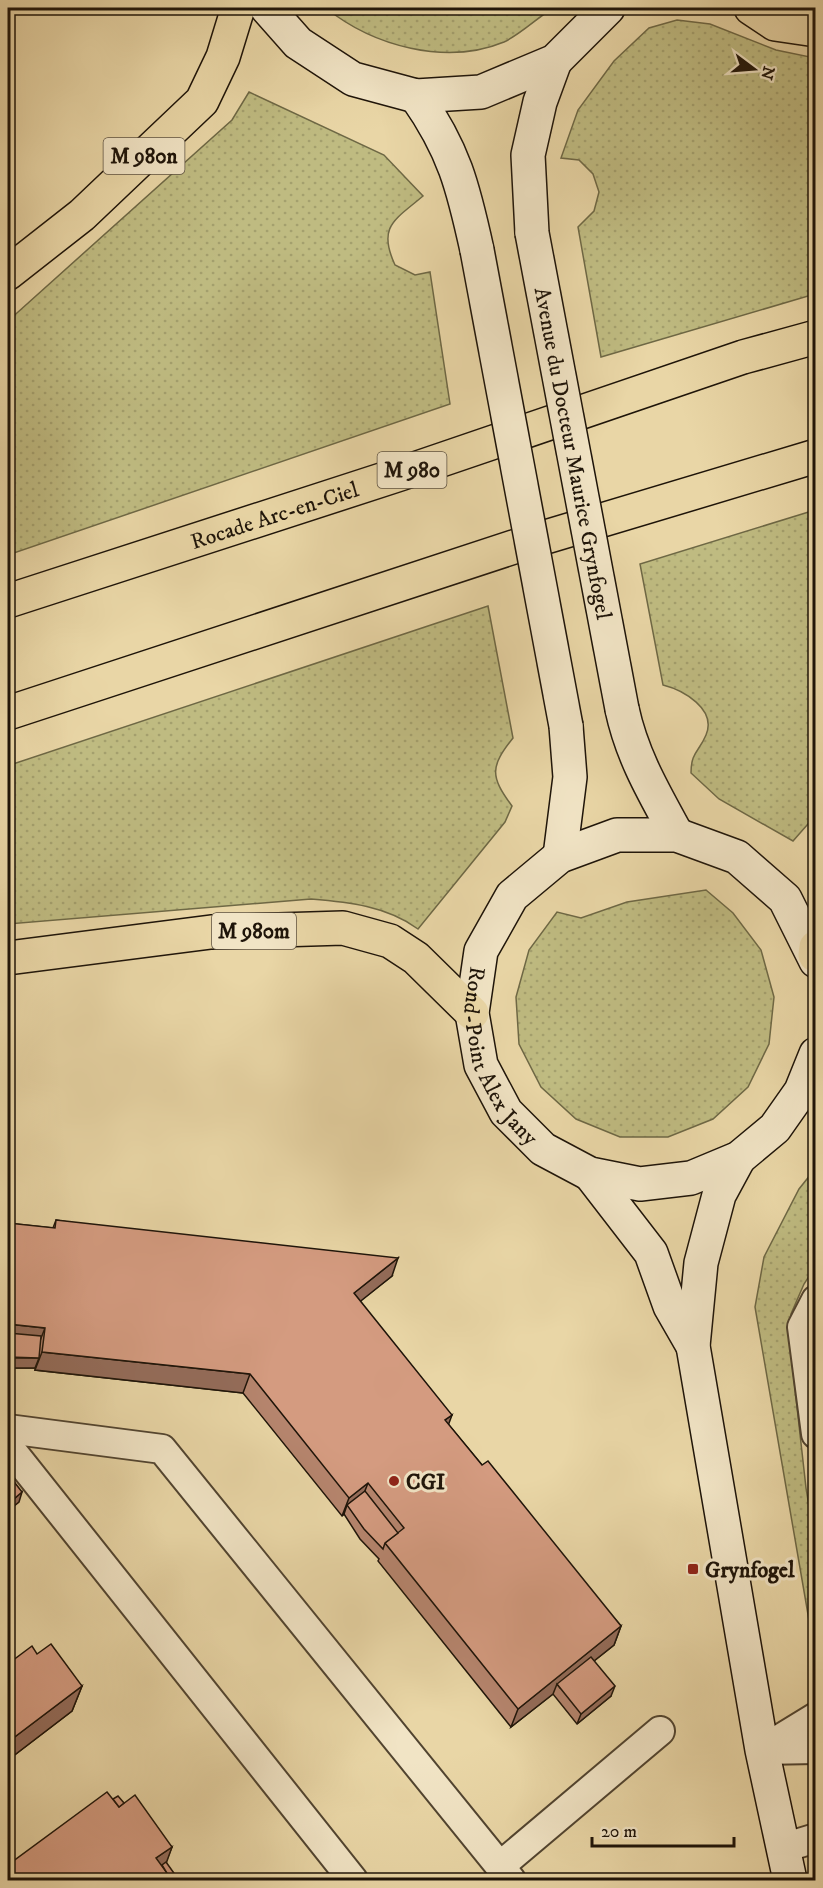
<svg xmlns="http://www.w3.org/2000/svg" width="823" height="1888" font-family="'IM FELL DW Pica',serif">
<defs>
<pattern id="green-dots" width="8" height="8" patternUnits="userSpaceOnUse" patternTransform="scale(1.5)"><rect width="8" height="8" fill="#bfbb81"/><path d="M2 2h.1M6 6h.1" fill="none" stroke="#a4a06e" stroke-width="1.8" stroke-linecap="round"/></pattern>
</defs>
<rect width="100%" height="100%" fill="#e9d6a6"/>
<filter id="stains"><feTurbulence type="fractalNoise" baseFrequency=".00333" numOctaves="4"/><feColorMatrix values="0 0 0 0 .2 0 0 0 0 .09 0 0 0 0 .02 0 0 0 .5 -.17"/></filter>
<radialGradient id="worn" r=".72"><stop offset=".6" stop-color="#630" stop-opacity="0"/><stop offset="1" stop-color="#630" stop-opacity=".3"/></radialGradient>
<!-- green -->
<g fill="url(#green-dots)" stroke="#6e6845" stroke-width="1.5">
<path d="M326 8H553C537 18 521 34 504 42 446 66 373 46 326 8Z"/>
<polygon points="677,20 710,24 776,50 815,58 815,294 601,357 578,227 594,211 599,192 593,174 579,160 561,158 578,110 614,61 649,28"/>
<path d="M249 92 384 155 423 196C395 220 377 226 395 265L415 275 430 272 450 404 8 555V321L232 120Z"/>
<path d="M815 510V816L793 841 719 799 691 773C691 752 699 752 706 735 717 709 683 690 663 685L640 564Z"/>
<path d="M488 606 513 738C490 767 490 776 512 806L505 822 418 929C387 906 348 902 311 899L8 924V767L10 765Z"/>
<polygon points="706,890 733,913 761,950 774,997 769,1044 748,1087 713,1119 668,1137 620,1137 576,1119 541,1087 519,1044 516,997 529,950 557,912 581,918 627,902"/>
<polygon points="815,1169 815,1267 804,1284 791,1314 790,1344 806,1488 815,1543 815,1655 755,1307 764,1257 799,1189"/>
</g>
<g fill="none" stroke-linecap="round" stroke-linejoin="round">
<!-- lane casing -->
<g stroke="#514430" stroke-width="32">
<g id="lane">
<polyline points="816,1300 802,1327 816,1434"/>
<polyline points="8,1429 162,1449 511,1880"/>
<polyline points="8,1446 353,1880"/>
<polyline points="762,1750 816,1717"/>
<polyline points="762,1750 816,1749"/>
<polyline points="783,1848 816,1838"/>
<polyline points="500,1866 660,1731"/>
</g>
</g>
<!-- secondary casing -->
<g stroke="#1e1409" stroke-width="36">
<g id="secondary">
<polyline points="267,8 298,43 353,79 416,96 481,92 555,61 608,8"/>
<path d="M416 96C454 150 463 186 477 250"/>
<polyline points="532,233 528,155 540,102 555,61"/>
<path d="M622 709C632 756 654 793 677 835"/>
<polyline points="560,856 570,777 566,726"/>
<path id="s1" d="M816 961 785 899 737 857 677 835H617L560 856 512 896 481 951 472 1013 481 1065 506 1112 543 1149 590 1174 640 1184 691 1178 739 1158 775 1128 801 1091 816 1054"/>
<polyline points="739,1158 719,1195 701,1263 693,1346 762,1750 790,1880"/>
<polyline points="590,1174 651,1253 670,1306 693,1346"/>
</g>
</g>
<!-- highway casing -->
<g stroke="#1e1409" stroke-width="36">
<g id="highway">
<polyline points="751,8 775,24 816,30"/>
<polyline points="8,273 82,215 202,101 223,57 238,8"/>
<path id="s2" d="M8 601 400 474 743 357 816 337"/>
<polyline points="8,713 529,542 816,456"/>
<polyline points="815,955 816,947"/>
<polyline points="8,958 211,932 343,928 390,941 416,958 472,1013"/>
</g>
</g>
<!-- lane -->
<use href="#lane" stroke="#f1e4c5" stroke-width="28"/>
<!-- secondary -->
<use href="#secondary" stroke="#f1e4c5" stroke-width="33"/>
<!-- highway -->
<use href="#highway" stroke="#e9d6a6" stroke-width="33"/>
<!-- secondary-bridge casing -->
<g stroke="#1e1409" stroke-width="36" stroke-linecap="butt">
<g id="secondary-bridge">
<path id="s3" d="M532 233 622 709"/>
<polyline points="477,250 566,726"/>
</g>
</g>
<!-- secondary-bridge -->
<use href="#secondary-bridge" stroke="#f1e4c5" stroke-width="33"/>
</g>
<!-- wall -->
<g fill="#b6856e" stroke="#1e1409" stroke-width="1.5">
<polygon points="56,1220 392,1276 360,1301 448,1424 482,1465 621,1626 614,1645 594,1661 611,1696 577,1724 553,1694 511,1727 378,1561 379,1559 360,1539 344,1514 342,1516 243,1393 35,1370 36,1366 35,1368 8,1368 8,1223 53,1228"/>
<polygon points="37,1654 82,1686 72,1711 8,1760 8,1664"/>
<polygon points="113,1799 124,1803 172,1847 166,1862 175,1881 8,1881 8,1865"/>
</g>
<!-- shaded-wall -->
<g fill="#946c5a" stroke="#1e1409" stroke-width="1.5">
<polygon points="398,1258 392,1276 347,1312 354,1293"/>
<polygon points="8,1324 45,1328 38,1346 8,1343"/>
<polygon points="42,1352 250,1374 243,1393 35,1370"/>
<polygon points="11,1358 39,1358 35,1368 8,1368"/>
<polygon points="452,1415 445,1434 445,1420"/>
<polygon points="368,1483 361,1501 347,1505 344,1514 342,1516 349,1498"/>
<polygon points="22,1492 19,1502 8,1511 8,1504"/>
<polygon points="621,1626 614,1645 560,1688 557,1684 553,1694 511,1727 518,1709"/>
<polygon points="82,1686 72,1711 8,1760 8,1742"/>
<polygon points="615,1686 611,1696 577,1724 581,1714"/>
<polygon points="172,1847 163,1872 156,1858"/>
<polygon points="167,1873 164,1881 156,1881"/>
</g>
<!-- building -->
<g fill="#d49b80" stroke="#1e1409" stroke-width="1.5">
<polygon points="56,1220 398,1258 354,1293 452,1415 445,1420 482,1465 488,1461 621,1626 518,1709 385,1543 404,1528 368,1483 349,1498 250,1374 42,1352 45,1328 8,1324 8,1223 55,1228"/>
<polygon points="8,1333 41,1336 39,1358 8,1357"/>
<polygon points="8,1474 22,1492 8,1504"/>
<polygon points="365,1491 398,1533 385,1543 383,1549 364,1529 347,1505"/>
<polygon points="51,1644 82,1686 8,1742 8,1675 13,1671 8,1664 32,1646 37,1654"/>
<polygon points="591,1657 615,1686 581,1714 557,1684"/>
<polygon points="107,1792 119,1807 135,1795 172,1847 156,1858 167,1873 156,1881 15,1881 8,1871 8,1865"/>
<polygon points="118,1796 124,1803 119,1807 113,1799"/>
<polygon points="166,1862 176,1876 171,1881 164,1881 167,1873 162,1865"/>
</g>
<!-- markers -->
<g fill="#8f2418" stroke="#f1e4c5" stroke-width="2">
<circle cx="394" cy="1481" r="6"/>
<rect x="687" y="1563" width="12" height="12" rx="3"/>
</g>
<g text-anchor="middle" stroke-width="6" stroke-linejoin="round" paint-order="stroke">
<!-- shield labels -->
<g fill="#f1e4c5" stroke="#5d5241" stroke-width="1.5">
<rect x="103.5" y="138" width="81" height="36" rx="4.5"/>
<rect x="377.5" y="452" width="69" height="36" rx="4.5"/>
<rect x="212" y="913" width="84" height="36" rx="4.5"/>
</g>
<g font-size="21" font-weight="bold" fill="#1e1409">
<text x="144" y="163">M 980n</text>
<text x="412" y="477">M 980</text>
<text x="254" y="938">M 980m</text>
</g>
<!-- street labels -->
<g font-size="22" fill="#1e1409" stroke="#f1e4c5">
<text dy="8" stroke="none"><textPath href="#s3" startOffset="224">Avenue du Docteur Maurice Grynfogel</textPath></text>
<text dy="8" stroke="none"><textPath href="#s2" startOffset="280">Rocade Arc-en-Ciel</textPath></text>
<text dy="8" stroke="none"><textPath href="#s1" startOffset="556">Rond-Point Alex Jany</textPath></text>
</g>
<!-- poi labels -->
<g font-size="22" font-weight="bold" fill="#1e1409" stroke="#f1e4c5" text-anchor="start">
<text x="406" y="1489">CGI</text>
<text x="705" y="1577">Grynfogel</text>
</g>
</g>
<!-- margin -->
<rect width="823" height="1888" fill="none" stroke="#e9d6a6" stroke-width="30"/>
<rect x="9" y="9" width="805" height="1870" fill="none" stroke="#1e1409" stroke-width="3"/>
<rect x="15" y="15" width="793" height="1858" fill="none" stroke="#1e1409" stroke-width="1.5"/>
<!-- north arrow -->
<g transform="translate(754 69) rotate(106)" stroke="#f1e4c5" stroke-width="4.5" paint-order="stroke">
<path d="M0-4.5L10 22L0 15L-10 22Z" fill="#1e1409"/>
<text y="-9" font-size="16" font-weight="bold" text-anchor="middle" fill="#1e1409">N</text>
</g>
<!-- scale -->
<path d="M592 1837v9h142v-9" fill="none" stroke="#1e1409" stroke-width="3"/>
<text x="601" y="1837" font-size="18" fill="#1e1409" stroke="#f1e4c5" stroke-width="4.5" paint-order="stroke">20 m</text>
<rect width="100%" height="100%" filter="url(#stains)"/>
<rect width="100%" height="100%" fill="url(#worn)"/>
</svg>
